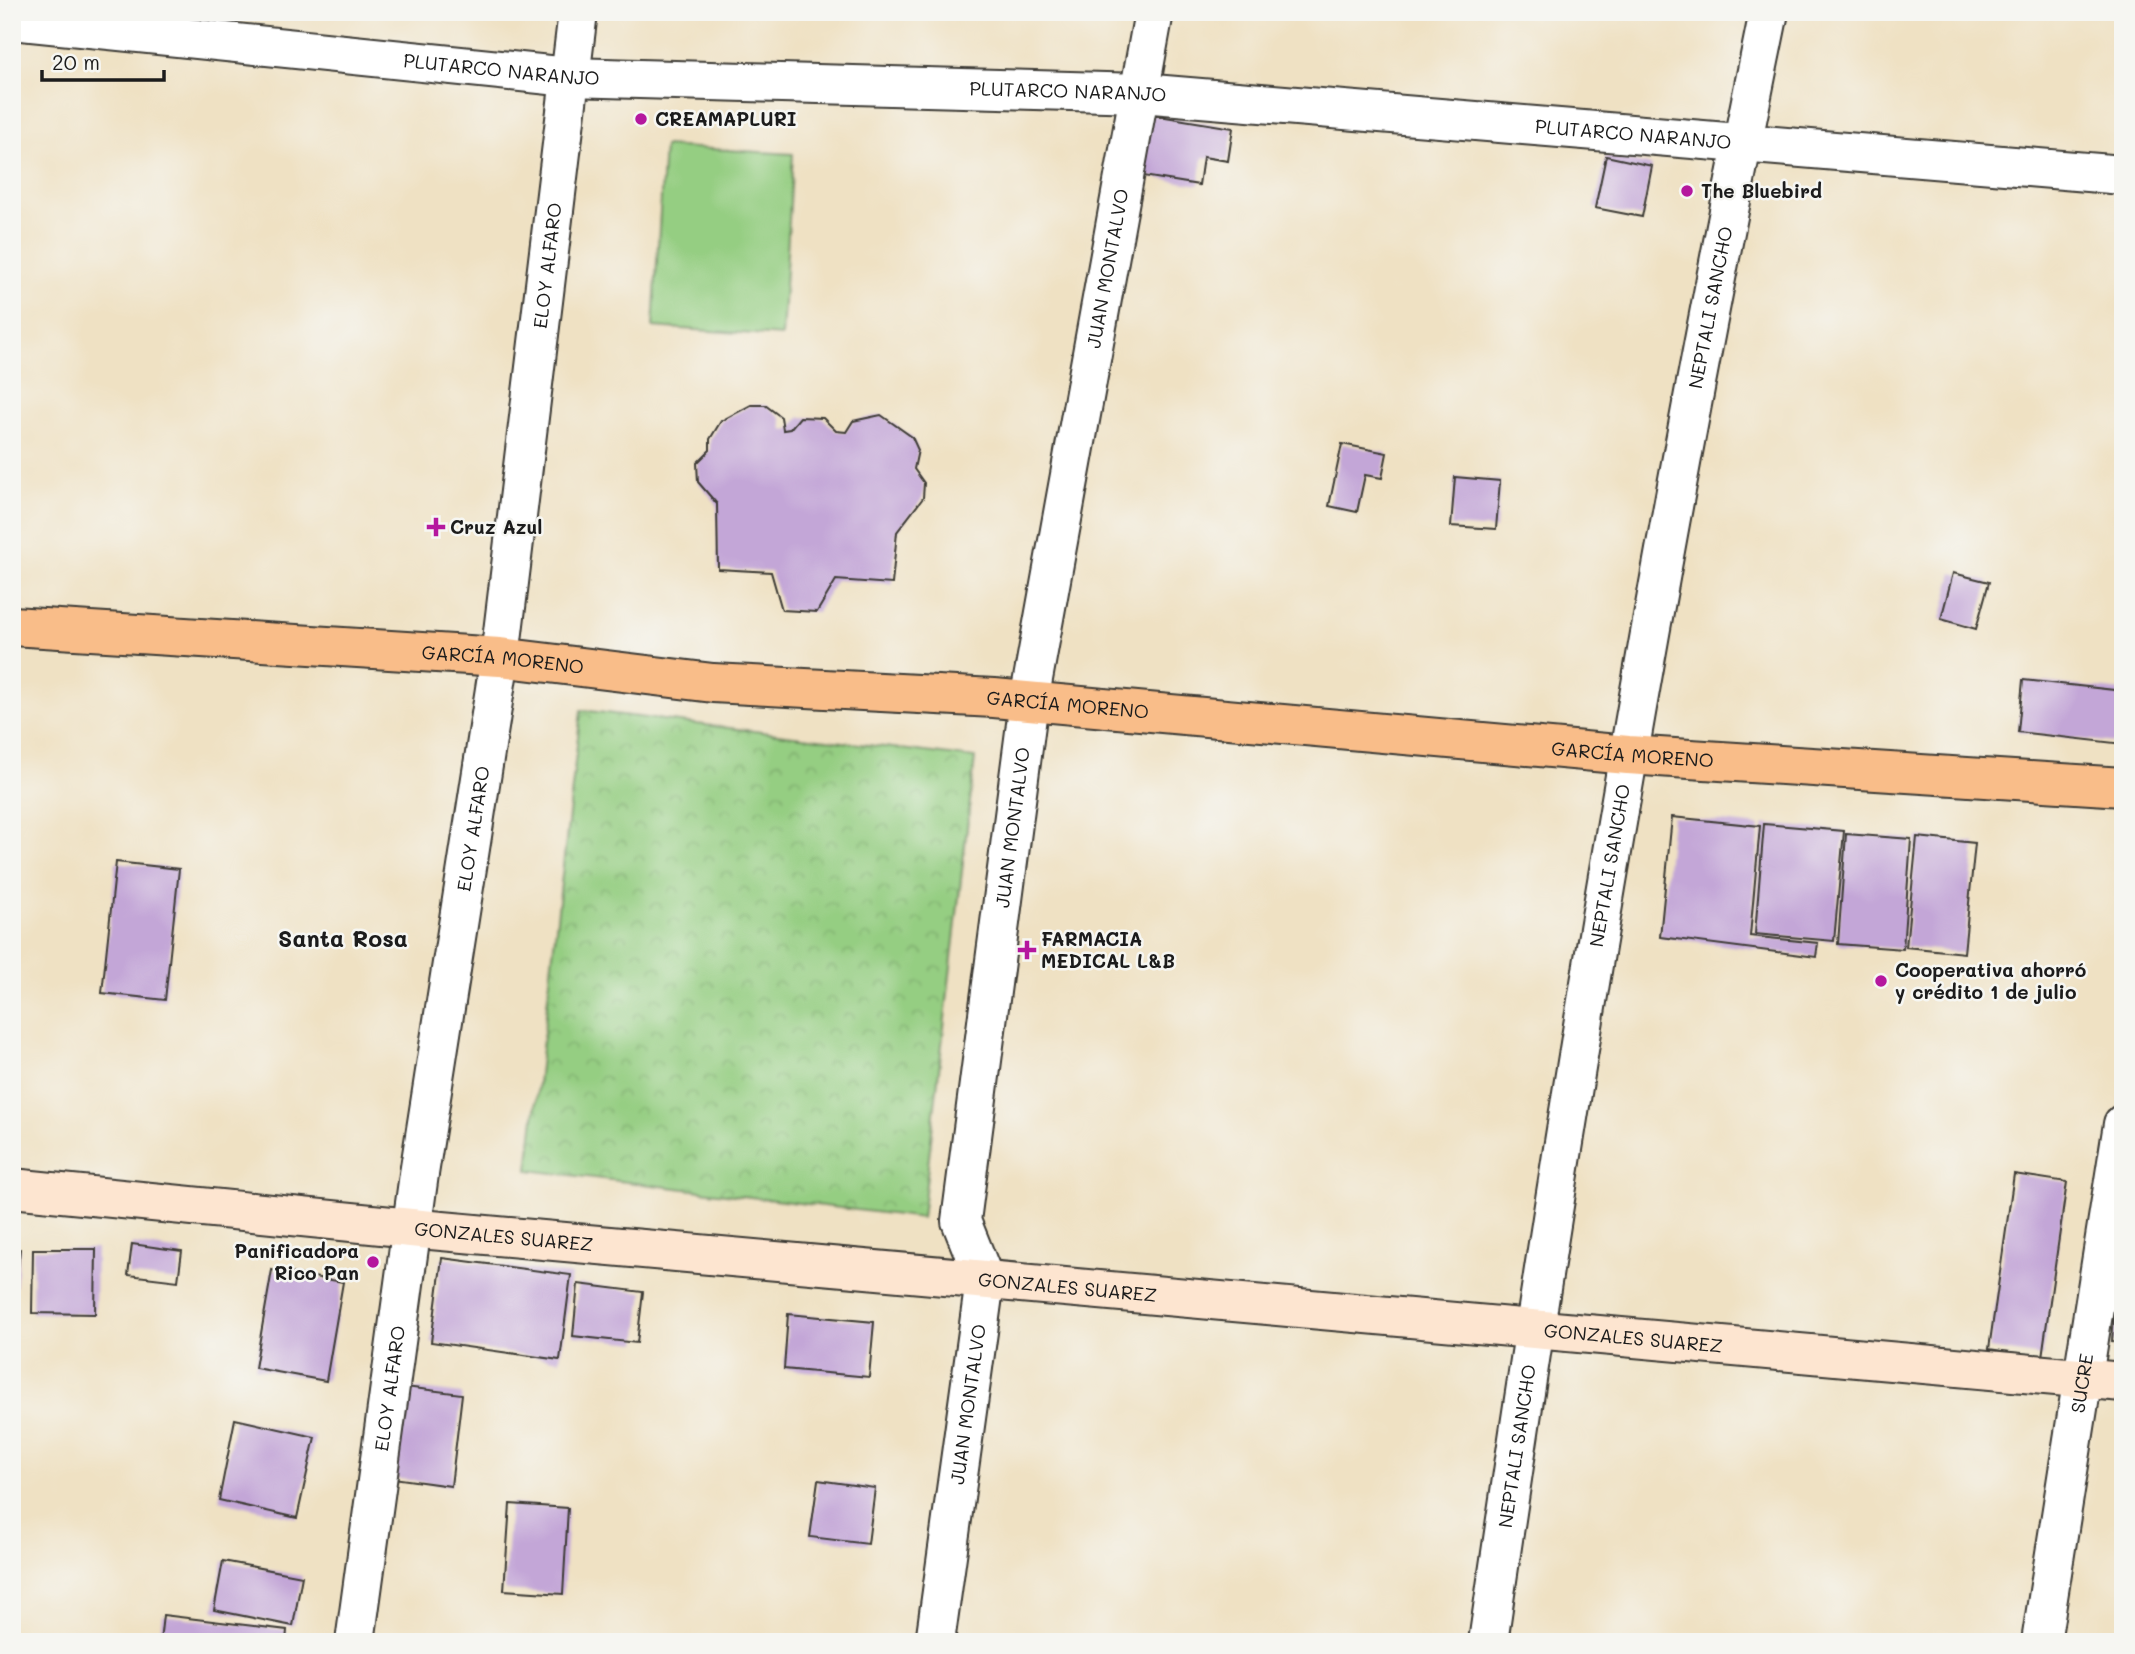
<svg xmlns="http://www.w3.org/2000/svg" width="2135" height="1654" font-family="Mali,sans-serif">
<defs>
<pattern id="park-crowns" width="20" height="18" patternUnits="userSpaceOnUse" patternTransform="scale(1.75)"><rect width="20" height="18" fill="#95ce82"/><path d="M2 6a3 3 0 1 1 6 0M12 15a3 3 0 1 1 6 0" fill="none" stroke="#80b070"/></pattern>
</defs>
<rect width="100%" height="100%" fill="#f6f6f2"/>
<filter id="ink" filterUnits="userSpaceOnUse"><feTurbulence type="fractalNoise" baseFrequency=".0143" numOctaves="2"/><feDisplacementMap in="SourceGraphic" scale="14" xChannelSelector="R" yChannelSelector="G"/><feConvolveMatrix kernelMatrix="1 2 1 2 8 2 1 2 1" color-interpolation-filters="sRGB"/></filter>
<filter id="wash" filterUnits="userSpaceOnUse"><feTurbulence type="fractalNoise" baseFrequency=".00686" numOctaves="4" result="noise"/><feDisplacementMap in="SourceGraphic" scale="28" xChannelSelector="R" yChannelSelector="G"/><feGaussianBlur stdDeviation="1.57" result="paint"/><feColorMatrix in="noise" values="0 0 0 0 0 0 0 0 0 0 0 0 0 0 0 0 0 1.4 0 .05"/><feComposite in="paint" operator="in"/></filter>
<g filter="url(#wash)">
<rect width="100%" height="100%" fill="#efe1c3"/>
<!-- park -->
<polygon fill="url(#park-crowns)" stroke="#58754f" stroke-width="2" points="581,710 975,758 922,1218 528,1170"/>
<!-- garden -->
<polygon fill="#95ce82" stroke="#58754f" stroke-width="2" points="664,146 793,154 782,336 653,327"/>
<g id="blocks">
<!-- building -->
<g fill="#c3a6d7">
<polygon points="1147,114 1233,128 1228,161 1203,157 1199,185 1137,175"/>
<polygon points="1606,156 1652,166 1642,217 1595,208"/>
<polygon points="751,405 765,405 781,417 783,430 790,429 800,417 823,418 836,431 846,432 853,421 881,415 912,437 918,450 914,469 924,483 923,498 897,532 892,584 836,580 817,612 782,610 771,572 718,569 717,504 698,482 697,463 710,450 710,439 721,421"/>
<polygon points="1342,444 1387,453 1382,478 1365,475 1357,512 1329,506"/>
<polygon points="1455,477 1500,481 1496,529 1451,526"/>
<polygon points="1953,573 1989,582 1976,629 1941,619"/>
<polygon points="2023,680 2123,691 2123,744 2018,732"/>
<polygon points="1672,817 1760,826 1750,936 1818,943 1816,957 1660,937"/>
<polygon points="1764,824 1844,831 1834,941 1755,934"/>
<polygon points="1846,834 1911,839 1903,949 1838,944"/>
<polygon points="1917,837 1975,843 1964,953 1906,947"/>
<polygon points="116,862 179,869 165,1000 102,993"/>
<polygon points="2014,1174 2067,1182 2042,1357 1989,1349"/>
<polygon points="132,1244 182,1251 178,1281 128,1275"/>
<polygon points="12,1248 20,1249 16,1287 12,1287"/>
<polygon points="33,1249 96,1249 95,1314 32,1313"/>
<polygon points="442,1258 571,1275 560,1360 431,1342"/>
<polygon points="272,1270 343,1282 326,1381 255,1368"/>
<polygon points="578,1284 643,1292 637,1343 573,1336"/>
<polygon points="2115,1304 2123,1305 2123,1342 2112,1341"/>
<polygon points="788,1314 874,1322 869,1377 784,1369"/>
<polygon points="405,1387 462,1394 451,1486 393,1478"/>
<polygon points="235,1419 315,1437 297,1518 219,1500"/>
<polygon points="818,1480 875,1488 868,1544 810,1537"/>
<polygon points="510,1504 568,1508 563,1594 504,1590"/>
<polygon points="223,1561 302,1576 293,1626 214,1610"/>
<polygon points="163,1615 287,1630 286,1642 160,1642"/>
</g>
</g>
</g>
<g filter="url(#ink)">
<use href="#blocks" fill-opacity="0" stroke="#3c3a35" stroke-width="2"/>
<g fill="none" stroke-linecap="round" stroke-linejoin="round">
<!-- street casing -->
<g stroke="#3c3a35" stroke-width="42">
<g id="street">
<path id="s1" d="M12 20 569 77 1141 93 2123 175"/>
<path id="s2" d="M355 1642 419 1174 500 657 578 12"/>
<path id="s3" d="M935 1642 985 1281 961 1221 1029 701 1154 12"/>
<path id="s4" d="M1488 1642C1567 1096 1658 552 1769 12"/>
<path id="s5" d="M2041 1642 2123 1124"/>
</g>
</g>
<!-- secondary casing -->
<g stroke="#3c3a35" stroke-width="42">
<g id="secondary">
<path id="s6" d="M12 1188 431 1230 2123 1382"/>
</g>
</g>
<!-- highway casing -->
<g stroke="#3c3a35" stroke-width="42">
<g id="highway">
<path id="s7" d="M12 626 500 657 713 683 994 698 1628 755 2123 787"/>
</g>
</g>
<!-- street -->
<use href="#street" stroke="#fff" stroke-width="38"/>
<!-- secondary -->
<use href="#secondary" stroke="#fde5d0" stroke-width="38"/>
<!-- highway -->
<use href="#highway" stroke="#f9bd89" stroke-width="38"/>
</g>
</g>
<!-- markers -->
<g fill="#b5179e" stroke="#f6f6f2" stroke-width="2.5">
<circle cx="641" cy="119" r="7"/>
<circle cx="1687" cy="191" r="7"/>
<path d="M432.5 516.5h7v7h7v7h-7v7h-7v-7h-7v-7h7z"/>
<path d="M1023.5 939.5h7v7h7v7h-7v7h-7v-7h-7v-7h7z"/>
<circle cx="1881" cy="981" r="7"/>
<circle cx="373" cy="1262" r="7"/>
</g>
<g text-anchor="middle" stroke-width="5" stroke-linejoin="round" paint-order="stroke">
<!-- street labels -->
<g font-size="19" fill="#1c1c1c" stroke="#f6f6f2">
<text dy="7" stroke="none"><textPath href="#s1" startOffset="492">PLUTARCO NARANJO</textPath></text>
<text dy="7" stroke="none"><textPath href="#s1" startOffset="1059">PLUTARCO NARANJO</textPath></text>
<text dy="7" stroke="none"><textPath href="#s1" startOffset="1626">PLUTARCO NARANJO</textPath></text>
<text dy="7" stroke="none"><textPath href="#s2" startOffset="1390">ELOY ALFARO</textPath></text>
<text dy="7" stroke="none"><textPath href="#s3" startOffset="1393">JUAN MONTALVO</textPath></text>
<text dy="7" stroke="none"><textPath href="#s4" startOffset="1353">NEPTALI SANCHO</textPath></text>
<text dy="7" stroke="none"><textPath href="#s7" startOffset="492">GARCÍA MORENO</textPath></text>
<text dy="7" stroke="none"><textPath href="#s7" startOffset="1059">GARCÍA MORENO</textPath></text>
<text dy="7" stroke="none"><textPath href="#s7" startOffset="1626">GARCÍA MORENO</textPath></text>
<text dy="7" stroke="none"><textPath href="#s3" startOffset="826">JUAN MONTALVO</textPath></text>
<text dy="7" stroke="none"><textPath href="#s2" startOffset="822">ELOY ALFARO</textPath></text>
<text dy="7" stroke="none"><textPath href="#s4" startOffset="786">NEPTALI SANCHO</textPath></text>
<text dy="7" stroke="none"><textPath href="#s6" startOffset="494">GONZALES SUAREZ</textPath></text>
<text dy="7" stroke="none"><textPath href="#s6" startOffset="1060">GONZALES SUAREZ</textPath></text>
<text dy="7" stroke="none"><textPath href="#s6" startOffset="1628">GONZALES SUAREZ</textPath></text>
<text dy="7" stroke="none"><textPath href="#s5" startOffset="262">SUCRE</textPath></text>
<text dy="7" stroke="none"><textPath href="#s2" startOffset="256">ELOY ALFARO</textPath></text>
<text dy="7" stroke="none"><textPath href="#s3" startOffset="240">JUAN MONTALVO</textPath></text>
<text dy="7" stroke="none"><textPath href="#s4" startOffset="198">NEPTALI SANCHO</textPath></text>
</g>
<!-- poi labels -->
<g font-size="19" font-weight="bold" fill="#1c1c1c" stroke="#f6f6f2" text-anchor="start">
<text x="655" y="126">CREAMAPLURI</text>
<text x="1701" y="198">The Bluebird</text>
<text x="450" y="534">Cruz Azul</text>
<text x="1041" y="946">FARMACIA<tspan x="1041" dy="22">MEDICAL L&amp;B</tspan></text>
<text x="1895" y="977">Cooperativa ahorró<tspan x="1895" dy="22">y crédito 1 de julio</tspan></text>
<text x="359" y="1258" text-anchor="end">Panificadora<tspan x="359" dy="22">Rico Pan</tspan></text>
</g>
<!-- quarter labels -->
<g font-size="23" font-weight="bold" fill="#1c1c1c" stroke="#f6f6f2">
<text x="343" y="947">Santa Rosa</text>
</g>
</g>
<!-- margin -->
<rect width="2135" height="1654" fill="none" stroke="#f6f6f2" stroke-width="42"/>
<!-- scale -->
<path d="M42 70v10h122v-10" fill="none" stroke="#1c1c1c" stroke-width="3.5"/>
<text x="52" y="70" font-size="21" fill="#1c1c1c" stroke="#f6f6f2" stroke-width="5" paint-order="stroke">20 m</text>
</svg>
